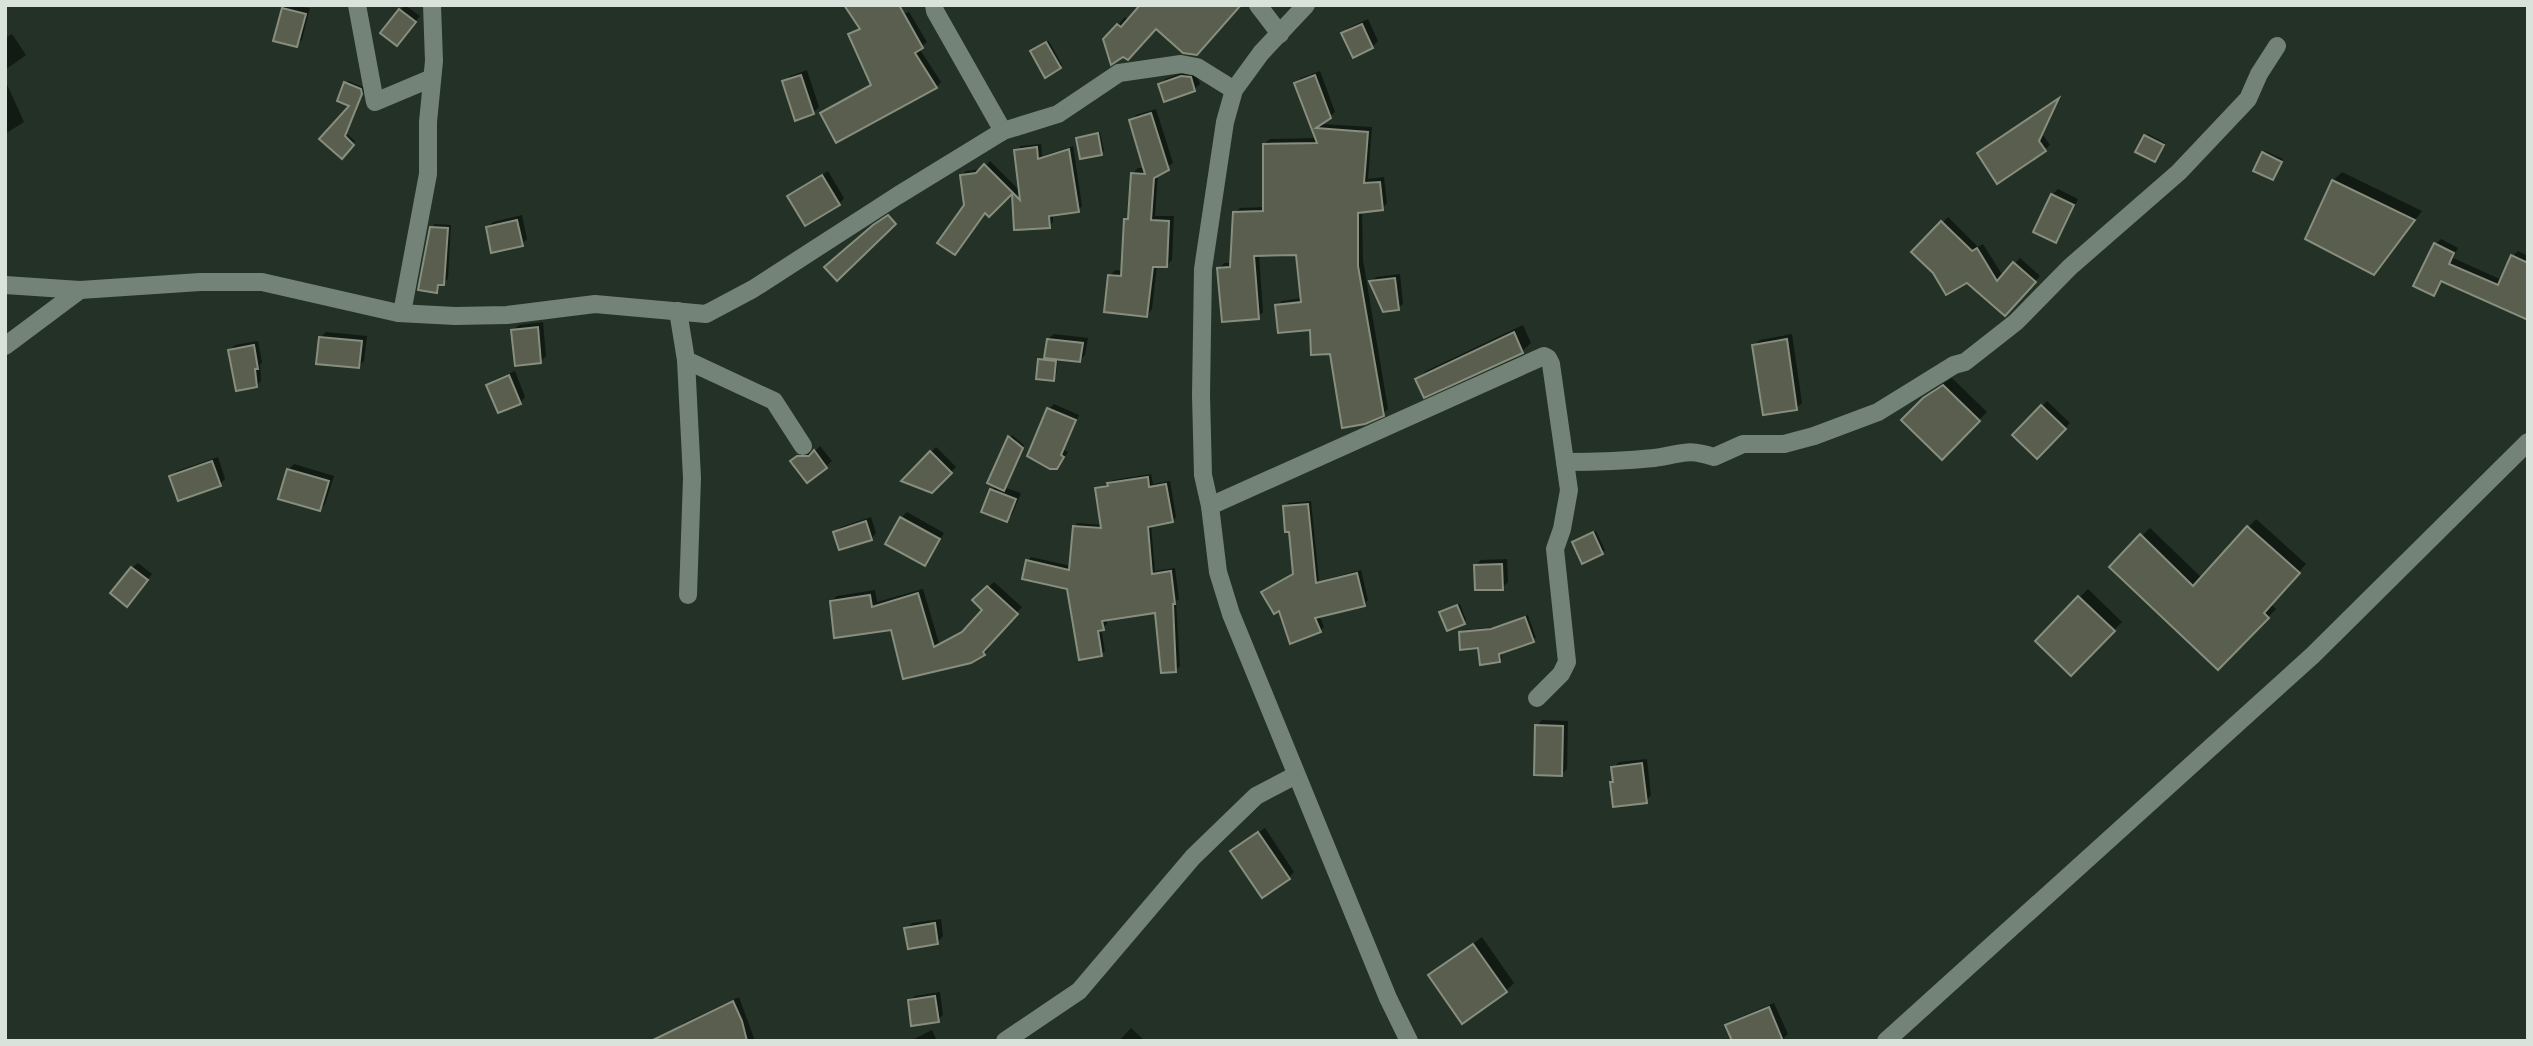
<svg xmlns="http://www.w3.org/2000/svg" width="2533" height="1046" font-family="Lora,serif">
<rect width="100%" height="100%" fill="#233127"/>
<!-- shadow -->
<g fill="#0007">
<polygon points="287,5 310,8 302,40 297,45 283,8"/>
<polygon points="405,5 420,16 402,38 383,32"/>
<polygon points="909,12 927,42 919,48 941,82 936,87 822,113 873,84 850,34 861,27"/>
<polygon points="1125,17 1129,20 1156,27 1135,50 1118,25"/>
<polygon points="1368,19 1378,41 1372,47 1343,34 1348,28"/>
<polygon points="12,34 26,55 5,70 5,38"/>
<polygon points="1049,41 1062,65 1060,67 1034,49"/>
<polygon points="807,70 819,107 813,113 784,82 790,76"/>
<polygon points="1188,71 1196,72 1200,84 1194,89 1160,85 1165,79"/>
<polygon points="1320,71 1335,112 1320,124 1372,127 1368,179 1384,177 1387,203 1382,209 1362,211 1363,260 1388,409 1383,414 1312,328 1277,306 1282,301 1302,298 1297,253 1259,254 1263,312 1258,317 1219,269 1224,263 1232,263 1234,213 1240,208 1265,207 1264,144 1270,139 1317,138 1296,83 1301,78"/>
<polygon points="5,80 24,122 5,134"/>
<polygon points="348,81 363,87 364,91 346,133 355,141 342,156 322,139 352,105 346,83"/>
<polygon points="2061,97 2043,135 2050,145 2044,150 1984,149"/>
<polygon points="1156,109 1173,163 1158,173 1155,216 1174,216 1172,260 1166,266 1157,265 1152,309 1147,315 1110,276 1115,270 1123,271 1126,220 1130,216 1132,174 1138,168 1146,168 1131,121 1136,115"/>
<polygon points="1100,132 1104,151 1101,153 1078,139"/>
<polygon points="2148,134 2165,143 2157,157 2146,136"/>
<polygon points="1041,144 1042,156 1073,146 1082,206 1078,210 1053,214 1053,222 1049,226 1016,228 1013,190 989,214 966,205 962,175 966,171 982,169 990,161 1021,192 1016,150 1021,146"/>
<polygon points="2265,151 2283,159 2273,178 2263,153"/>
<polygon points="828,171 844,198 839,204 789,196"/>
<polygon points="2342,172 2422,211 2374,273 2333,181"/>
<polygon points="2058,189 2078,199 2061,235 2056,241 2052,195"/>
<polygon points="522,215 527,239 522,244 488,227 493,222"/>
<polygon points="1948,217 1978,247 1983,244 2003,276 2020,258 2040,276 2005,314 1967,281 1935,272 1914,252"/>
<polygon points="435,224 451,225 448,279 441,283 437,291 431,228"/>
<polygon points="2441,239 2458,248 2453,258 2502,280 2513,256 2518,251 2528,256 2528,318 2443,279 2433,294 2436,244"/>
<polygon points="1400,274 1403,304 1398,308 1371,282 1376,277"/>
<polygon points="543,322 546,356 541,361 513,330 519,325"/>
<polygon points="1523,325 1531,343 1522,351 1425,395 1417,379 1426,371"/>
<polygon points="326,332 367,336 364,361 359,366 320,338"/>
<polygon points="1054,334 1088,338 1085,355 1080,360 1058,358 1056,376 1053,379 1040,360 1046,358 1048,339"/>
<polygon points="1792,334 1802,403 1796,408 1754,345 1760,340"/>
<polygon points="258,341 262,362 260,365 261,381 256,386 230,350 235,345"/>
<polygon points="515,371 525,397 520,403 488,385 494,380"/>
<polygon points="1952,378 1987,412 1942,457 1904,420 1934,389"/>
<polygon points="2047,401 2070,423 2037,457 2014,435"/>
<polygon points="1054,404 1079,415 1064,450 1068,452 1057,468 1029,455 1049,409"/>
<polygon points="1012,435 1024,445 1006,488 1021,493 1012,515 1007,520 992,490 996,485 989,482"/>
<polygon points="820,446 832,461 808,481 793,461 804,451 815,451"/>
<polygon points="936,447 956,467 932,491 904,480"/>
<polygon points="218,457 225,479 220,484 171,477 177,471"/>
<polygon points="294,464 334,476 325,504 320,509 288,470"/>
<polygon points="1151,474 1153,484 1170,481 1176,517 1173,521 1151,524 1155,571 1175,568 1179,599 1176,601 1180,666 1176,670 1156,611 1106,618 1107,624 1101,628 1105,651 1101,655 1068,588 1028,561 1031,557 1071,566 1074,526 1078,523 1102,525 1097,489 1113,480"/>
<polygon points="1311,501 1319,581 1361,570 1368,600 1364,604 1319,615 1324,627 1320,631 1280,608 1263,592 1295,573 1290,530 1285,507 1288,503"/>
<polygon points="907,512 944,533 925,564 901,518"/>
<polygon points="871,517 876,533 871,539 835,533 841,527"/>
<polygon points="2256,519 2306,564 2271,604 2276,609 2218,668 2111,567 2150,528 2202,578"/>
<polygon points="1596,531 1605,550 1583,562 1574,542"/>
<polygon points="1507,559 1508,582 1502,588 1476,565 1481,560"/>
<polygon points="138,563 152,574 133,599 132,568"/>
<polygon points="994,582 1022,607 987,645 989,648 984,654 905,677 893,628 831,601 837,596 875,590 877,602 923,589 939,643 968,628 985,610 975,600"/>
<polygon points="2088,589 2122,622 2071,674 2037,640"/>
<polygon points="1460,604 1466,620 1464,623 1444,610"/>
<polygon points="1528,615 1536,638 1501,651 1502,658 1499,661 1461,632 1463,630 1495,627"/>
<polygon points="1542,720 1568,721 1567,769 1561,775 1537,726"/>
<polygon points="1647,759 1651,795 1646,801 1612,783 1615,780 1613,768 1619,762"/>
<polygon points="1265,828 1294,872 1289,877 1238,846"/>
<polygon points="941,919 943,936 938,942 906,929 912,923"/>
<polygon points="1482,937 1514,983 1506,991 1431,975"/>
<polygon points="940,992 943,1015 938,1020 909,1001 915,996"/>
<polygon points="739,997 755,1041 683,1041 678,1029 684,1023"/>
<polygon points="1774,1003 1788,1034 1782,1040 1727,1026 1733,1020"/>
<polygon points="1131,1028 1145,1041 1119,1041"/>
<polygon points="932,1030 937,1041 910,1041"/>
</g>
<!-- building -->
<g fill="#595e4e" stroke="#888e7d" stroke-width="2">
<polygon points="844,5 899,5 923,48 915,53 937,88 836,143 820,113 871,85 848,34 860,29"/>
<polygon points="1140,5 1241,5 1197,55 1183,53 1156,29 1128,60 1123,57 1111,65 1103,39 1117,24 1121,27"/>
<polygon points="282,8 306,14 297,47 273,41"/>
<polygon points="399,9 416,22 397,46 380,33"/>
<polygon points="1362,24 1373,48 1353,58 1341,33"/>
<polygon points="1046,42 1061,68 1045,78 1030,51"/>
<polygon points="801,75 814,114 795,121 782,81"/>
<polygon points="1315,75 1331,118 1316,128 1368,132 1364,183 1380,182 1383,210 1358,213 1358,266 1384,416 1365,424 1342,428 1330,354 1311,355 1310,330 1278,333 1275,305 1301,302 1296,255 1254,256 1259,319 1222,322 1217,268 1230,267 1233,212 1263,211 1263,144 1317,143 1294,83"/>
<polygon points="1181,76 1191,77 1195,91 1164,102 1158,84"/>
<polygon points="344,82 361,89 362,94 345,136 354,145 342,159 319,139 349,106 337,101"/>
<polygon points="2059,98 2039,141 2046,151 1997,184 1977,153"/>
<polygon points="1151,113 1169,170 1154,178 1151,220 1169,221 1167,267 1153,267 1147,317 1104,312 1108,275 1121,276 1124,219 1128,219 1131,173 1145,174 1129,120"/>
<polygon points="1098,133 1102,155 1080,159 1076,138"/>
<polygon points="2144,135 2164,145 2155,162 2135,152"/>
<polygon points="1037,147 1038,159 1069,149 1079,212 1049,216 1050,228 1014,230 1012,194 989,217 985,213 955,255 937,243 964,205 960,175 976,173 984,164 1020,200 1014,150"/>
<polygon points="2262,152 2282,162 2273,180 2253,171"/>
<polygon points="822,175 840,205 805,226 787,196"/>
<polygon points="2332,180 2415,220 2374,275 2305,239"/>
<polygon points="2051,194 2074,205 2056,243 2033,232"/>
<polygon points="888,215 896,224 837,281 824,267 873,225"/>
<polygon points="517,220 523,246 491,253 486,227"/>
<polygon points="1941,221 1972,251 1977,248 1997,281 2013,262 2036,282 2005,316 1967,283 1946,295 1933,273 1911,252"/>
<polygon points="430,227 448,228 444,285 438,285 437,293 418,290"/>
<polygon points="2434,243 2454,253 2449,264 2498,285 2511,255 2528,263 2528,320 2441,281 2434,296 2413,286"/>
<polygon points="1395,278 1399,310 1383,312 1369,281"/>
<polygon points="538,327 541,363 515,366 511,330"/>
<polygon points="1514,332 1523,353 1424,398 1415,379"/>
<polygon points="319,337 362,341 359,368 316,364"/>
<polygon points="1047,339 1083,343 1080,362 1044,358"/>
<polygon points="1787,339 1797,410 1763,415 1752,345"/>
<polygon points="254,345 258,369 255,369 257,387 236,391 228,350"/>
<polygon points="1038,359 1056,361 1054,381 1036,379"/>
<polygon points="509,375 521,404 498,413 486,385"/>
<polygon points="1943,385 1980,421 1942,460 1901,420 1923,398"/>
<polygon points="2041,405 2066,429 2037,459 2012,435"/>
<polygon points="1047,408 1076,420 1061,455 1064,457 1057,469 1050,469 1027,456"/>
<polygon points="1008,436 1023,448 1004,491 987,483"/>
<polygon points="814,450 827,468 807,483 790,461 797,456 809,456"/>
<polygon points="930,451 952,473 932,493 901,481"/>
<polygon points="212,461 221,486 178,501 169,476"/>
<polygon points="287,469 329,481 320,511 278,499"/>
<polygon points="1148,477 1149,487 1166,484 1173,522 1148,527 1152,574 1171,571 1175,604 1173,604 1176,672 1161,673 1155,613 1102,621 1104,630 1098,631 1102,656 1079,660 1067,589 1022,579 1026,560 1069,570 1073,526 1101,528 1095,488 1108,486 1107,483"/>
<polygon points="990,489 1016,499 1007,522 981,512"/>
<polygon points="1308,504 1316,583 1357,573 1365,606 1315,618 1321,632 1290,644 1279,611 1274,614 1261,592 1293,574 1289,532 1285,532 1283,506"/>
<polygon points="900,517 940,539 925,566 885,544"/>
<polygon points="866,521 872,540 839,550 833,532"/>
<polygon points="2247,526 2300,573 2264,613 2269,618 2218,670 2109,567 2140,534 2193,586"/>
<polygon points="1593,532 1603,554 1582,564 1572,542"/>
<polygon points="1502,564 1503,590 1475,590 1474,565"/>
<polygon points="131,567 148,580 127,607 110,593"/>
<polygon points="987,586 1018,614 983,652 985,655 971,663 903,679 891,630 834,638 830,601 870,595 872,607 918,593 934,647 962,632 982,610 972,600"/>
<polygon points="2078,596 2115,631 2071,676 2035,641"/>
<polygon points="1457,605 1465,624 1447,631 1439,612"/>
<polygon points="1525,617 1534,642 1499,654 1500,662 1480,665 1478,648 1460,650 1459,632 1491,629"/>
<polygon points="1535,725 1563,726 1562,776 1534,775"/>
<polygon points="1642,763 1647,803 1613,807 1610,782 1613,782 1611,767"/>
<polygon points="1258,832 1290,879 1262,898 1230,851"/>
<polygon points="935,923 938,944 908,949 904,928"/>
<polygon points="1473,944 1507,992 1462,1024 1428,975"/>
<polygon points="935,996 939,1022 911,1026 908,1000"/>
<polygon points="733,1001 742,1021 747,1041 651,1041"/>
<polygon points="1769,1007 1783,1041 1732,1041 1725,1025"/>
</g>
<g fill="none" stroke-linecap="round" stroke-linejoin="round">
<!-- minor -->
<g stroke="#738377" stroke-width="18">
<polyline points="357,5 375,102 432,78"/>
<polyline points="934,5 935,11 1003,131"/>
<polyline points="1258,5 1280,34"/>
<polyline points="1306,5 1261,53 1234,90 1225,122 1203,269 1201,395 1203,475 1210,506 1218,572 1231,614 1388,998 1409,1041"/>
<polyline points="5,285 80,290 200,282 262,282 398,313 455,316 507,315 595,304 706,314 753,289 897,196 1003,131 1058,114 1119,73 1181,64 1197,67 1234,90"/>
<polyline points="678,311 686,360 774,401 803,446"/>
<polyline points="402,313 428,174 428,122 434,61 432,5"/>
<polyline points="5,346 80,290"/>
<polyline points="686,360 692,478 688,595"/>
<path d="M1565 462C1595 462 1625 461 1654 458 1681 455 1685 447 1714 457L1743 444H1784L1814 436 1878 412 1954 365 1965 362 2016 322 2070 267 2179 172 2248 99 2259 74 2277 46"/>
<polyline points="1210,506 1544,356 1548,358 1551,364 1569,490 1562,529 1555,549 1567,662 1561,674 1537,698"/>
<polyline points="1005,1041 1079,991 1193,857 1256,796 1296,775"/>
<polyline points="1886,1041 2313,655 2528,442"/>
</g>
</g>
<!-- border -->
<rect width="2533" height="1046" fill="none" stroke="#dae2dc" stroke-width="14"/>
</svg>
